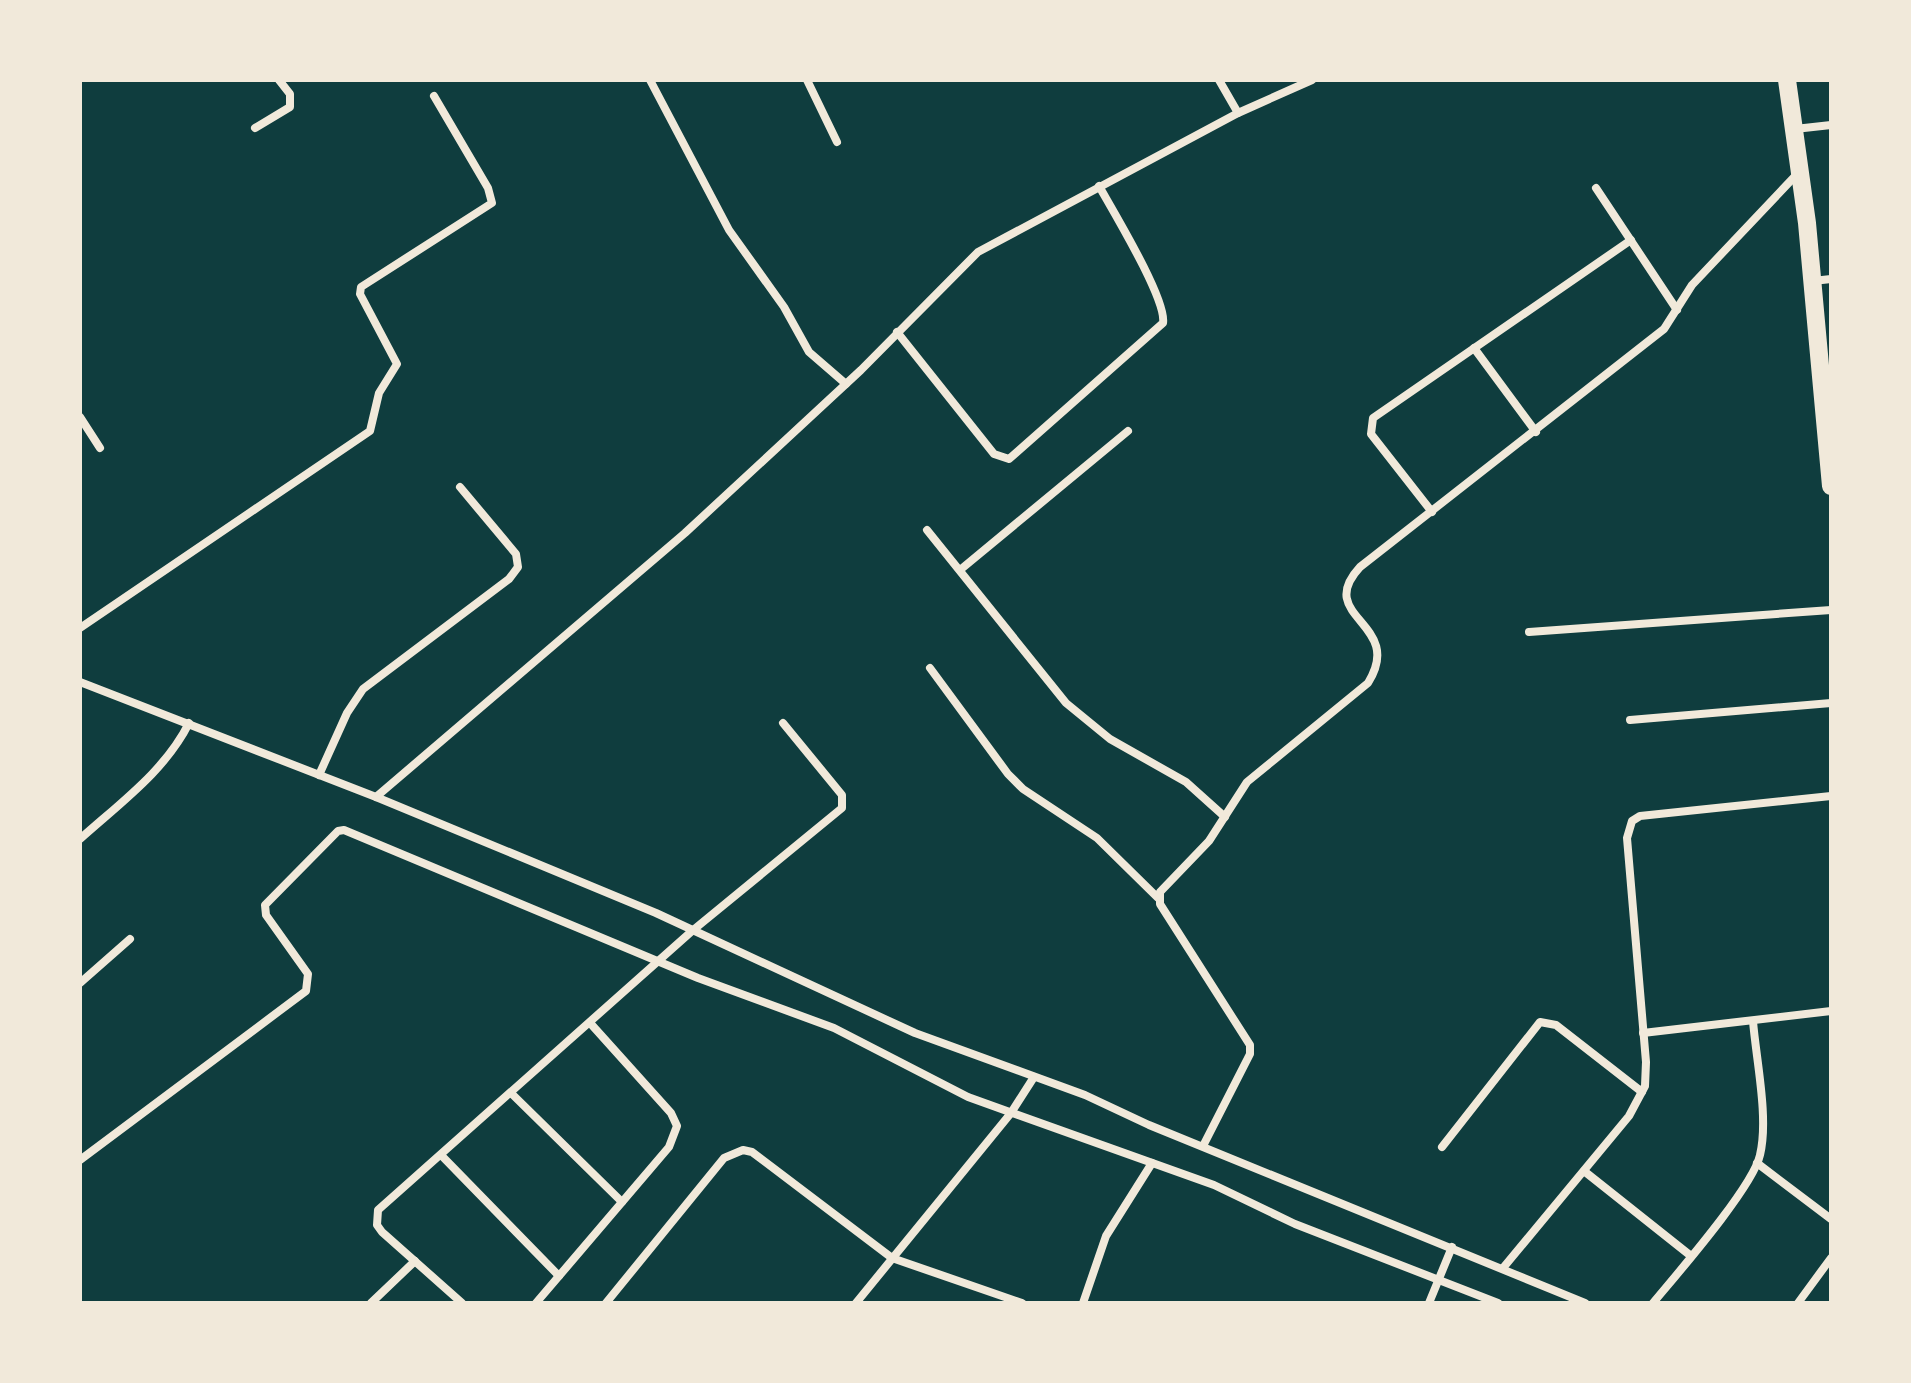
<svg xmlns="http://www.w3.org/2000/svg" width="1911" height="1383" font-family="'Archivo Narrow',sans-serif">
<rect width="100%" height="100%" fill="#0f3d3e"/>
<g fill="none" stroke-linecap="round" stroke-linejoin="round">
<!-- minor -->
<g stroke="#f1e9da" stroke-width="8">
<polyline points="650,80 729,230 784,307 809,352 846,384"/>
<polyline points="807,80 837,142"/>
<polyline points="1219,80 1238,113"/>
<polyline points="255,128 290,107 290,94 279,80"/>
<polyline points="1795,129 1831,125"/>
<polyline points="1596,188 1677,310"/>
<polyline points="1813,281 1831,279"/>
<path d="M897 332 994 454 1009 459 1163 323C1167 300 1113 211 1099 186"/>
<polyline points="1474,348 1536,432"/>
<polyline points="80,417 100,448"/>
<polyline points="1432,512 1371,434 1373,418 1631,240"/>
<polyline points="927,530 1066,703 1110,739 1186,782 1225,817"/>
<polyline points="960,570 1128,431"/>
<polyline points="80,628 370,431 379,393 397,364 360,294 361,287 492,203 488,188 434,96"/>
<polyline points="1529,632 1831,610"/>
<polyline points="930,668 1008,774 1023,789 1097,838 1158,898"/>
<polyline points="80,682 376,797 656,913 915,1033 1085,1095 1149,1125 1585,1303"/>
<polyline points="1630,720 1831,703"/>
<polyline points="319,775 347,713 363,689 509,579 518,567 516,554 460,487"/>
<polyline points="376,797 685,533 861,370 978,252 1238,113 1312,80"/>
<path d="M80 839C120 803 165 771 189 723"/>
<polyline points="80,983 130,939"/>
<polyline points="1643,1033 1831,1011"/>
<polyline points="511,1093 622,1202"/>
<path d="M1203 1146 1250 1054V1045L1160 904V892L1209 841 1247 782 1368 683C1406 622 1313 618 1360 567L1664 329 1692 285 1799 172"/>
<polyline points="1442,1147 1540,1022 1556,1025 1642,1092"/>
<polyline points="441,1155 559,1276"/>
<polyline points="80,1160 306,991 308,974 266,915 265,905 338,831 344,830 698,978 834,1028 968,1097 1214,1185 1295,1224 1498,1303"/>
<polyline points="1757,1163 1831,1219"/>
<polyline points="1584,1171 1691,1256"/>
<polyline points="1503,1268 1629,1116 1645,1086 1646,1062 1627,838 1632,821 1640,816 1831,796"/>
<polyline points="371,1303 415,1261"/>
<polyline points="462,1303 382,1232 377,1225 378,1210 692,931 842,808 842,795 783,723"/>
<polyline points="536,1303 669,1147 677,1126 671,1113 591,1024"/>
<polyline points="606,1303 724,1158 743,1150 752,1152 892,1258 1022,1303"/>
<polyline points="856,1303 1011,1113 1034,1077"/>
<polyline points="1083,1303 1106,1236 1152,1163"/>
<polyline points="1429,1303 1452,1247"/>
<path d="M1653 1303C1677 1274 1753 1187 1760 1155 1769 1118 1756 1059 1753 1021"/>
<polyline points="1798,1303 1831,1258"/>
</g>
<!-- primary -->
<polyline stroke="#f1e9da" stroke-width="18" points="1787,80 1807,223 1831,486"/>
</g>
<!-- border -->
<rect width="1911" height="1383" fill="none" stroke="#f1e9da" stroke-width="164"/>
</svg>
